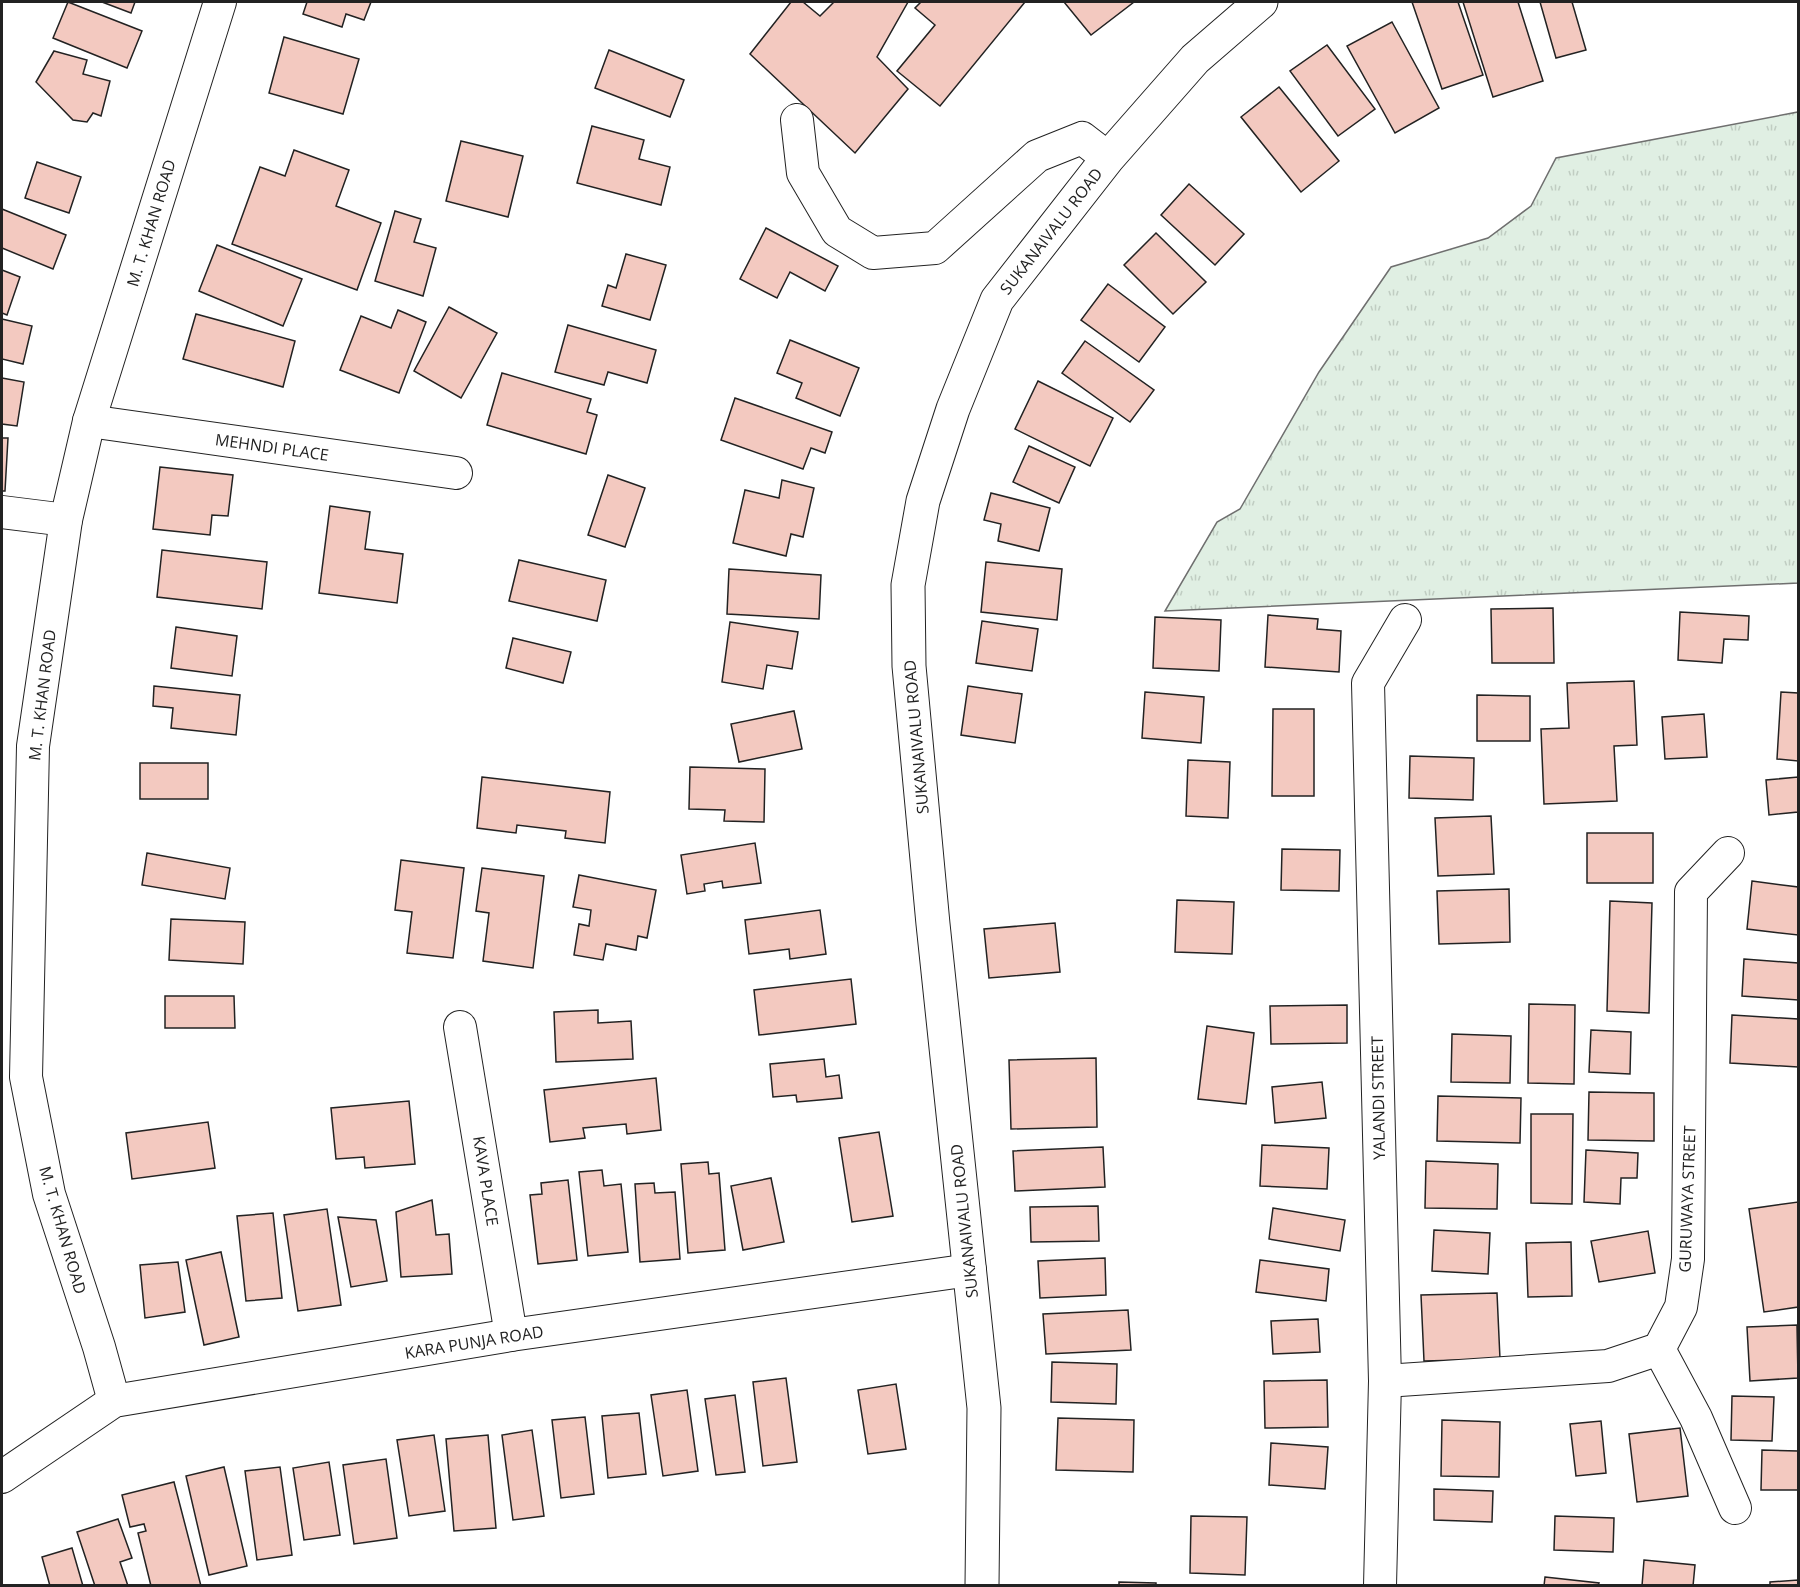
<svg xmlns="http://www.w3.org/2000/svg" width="1800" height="1587" font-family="'Open Sans',sans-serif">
<defs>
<pattern id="park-tufts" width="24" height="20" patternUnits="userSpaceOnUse" patternTransform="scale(1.5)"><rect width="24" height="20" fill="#e0efe3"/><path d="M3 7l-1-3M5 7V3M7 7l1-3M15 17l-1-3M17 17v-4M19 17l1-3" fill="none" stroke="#c0cdc2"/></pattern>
</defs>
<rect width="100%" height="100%" fill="#fff"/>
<!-- park -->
<polygon fill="url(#park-tufts)" stroke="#6f6f6f" stroke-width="1.5" points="1798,112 1798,583 1165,611 1217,522 1240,509 1319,372 1391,267 1488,238 1531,206 1556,158"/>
<!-- building -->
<g fill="#f3c9c0" stroke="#222" stroke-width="1.5">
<polygon points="68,2 142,31 127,68 53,38"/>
<polygon points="102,2 135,2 131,13"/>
<polygon points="307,2 371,2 364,20 346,14 342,27 303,14"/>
<polygon points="791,2 803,2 820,16 834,2 908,2 877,57 908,89 855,153 750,54"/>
<polygon points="921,2 1025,2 940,106 897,71 935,25 915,8"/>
<polygon points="1064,2 1134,2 1091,35"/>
<polygon points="1412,2 1458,2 1483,75 1442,89"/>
<polygon points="1463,2 1518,2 1543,81 1493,97"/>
<polygon points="1540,2 1572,2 1586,50 1556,58"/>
<polygon points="1392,22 1439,108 1395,133 1347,46"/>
<polygon points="284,37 359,59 343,114 269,93"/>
<polygon points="1327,45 1375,109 1338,136 1290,71"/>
<polygon points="609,50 684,80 670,117 595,88"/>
<polygon points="54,51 87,60 83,74 110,81 101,116 93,113 87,122 73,120 36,82"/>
<polygon points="1279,87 1339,161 1301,192 1241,117"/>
<polygon points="592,126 644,140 639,159 670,167 661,205 577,183"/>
<polygon points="461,141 523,156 508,217 446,201"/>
<polygon points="294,150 349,170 336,206 381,223 357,290 232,244 260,167 285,176"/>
<polygon points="37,162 81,177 69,213 25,198"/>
<polygon points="1189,184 1244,234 1215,265 1161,215"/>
<polygon points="2,209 66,235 53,269 2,248"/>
<polygon points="395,211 421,219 414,242 436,248 423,296 375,281"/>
<polygon points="766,228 838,266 825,291 790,272 777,298 740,279"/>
<polygon points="1156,233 1206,282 1173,314 1124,265"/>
<polygon points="217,245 302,279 283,326 199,291"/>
<polygon points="626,254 666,265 650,320 602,306 608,285 616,288"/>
<polygon points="2,270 20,277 7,315 2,313"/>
<polygon points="1108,284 1165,327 1139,362 1081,320"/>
<polygon points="449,307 497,333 461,398 414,371"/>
<polygon points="398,310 426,322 399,393 340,370 361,316 391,328"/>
<polygon points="196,314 295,341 283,387 183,359"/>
<polygon points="2,319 32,326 23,364 2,359"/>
<polygon points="568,325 656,350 647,383 608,372 604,385 555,372"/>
<polygon points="790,340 859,368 840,416 796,398 802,383 777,373"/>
<polygon points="1085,341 1154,390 1130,422 1062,373"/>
<polygon points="502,373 591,399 587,412 597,415 586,454 487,425"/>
<polygon points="2,378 24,382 17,426 2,424"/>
<polygon points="1038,381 1113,418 1090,466 1015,429"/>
<polygon points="735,398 832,432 825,453 811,448 803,469 721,440"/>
<polygon points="2,438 8,438 5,491 2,491"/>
<polygon points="1029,446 1075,467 1059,503 1013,482"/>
<polygon points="160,467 233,475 228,516 212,515 210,535 153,529"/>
<polygon points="608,475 645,488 625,547 588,535"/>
<polygon points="782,480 814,488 803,537 791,534 786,556 733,543 745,490 779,498"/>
<polygon points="991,493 1050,508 1039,551 998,541 1001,524 984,520"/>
<polygon points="330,506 370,512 365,549 403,554 397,603 319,593"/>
<polygon points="162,550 267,562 262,609 157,597"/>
<polygon points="519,560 606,580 597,621 509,601"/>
<polygon points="986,562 1062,569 1057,620 981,612"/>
<polygon points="729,569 821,575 819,619 727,614"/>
<polygon points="1553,608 1554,663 1492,663 1491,609"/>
<polygon points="1680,612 1749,616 1748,640 1724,639 1722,663 1678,660"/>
<polygon points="1268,615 1318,619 1317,629 1341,631 1339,672 1265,667"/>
<polygon points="1155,617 1221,620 1219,671 1153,668"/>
<polygon points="982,621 1038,629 1032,671 976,663"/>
<polygon points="730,622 798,632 792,669 767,665 763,689 722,682"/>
<polygon points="176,627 237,636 232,676 171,668"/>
<polygon points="513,638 571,652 563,683 506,668"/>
<polygon points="1634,681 1637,745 1614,746 1617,801 1544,804 1541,729 1569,728 1567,683"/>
<polygon points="154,686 240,695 236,735 171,728 173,708 153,706"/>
<polygon points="968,686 1022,694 1015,743 961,735"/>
<polygon points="1145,692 1204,697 1201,743 1142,738"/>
<polygon points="1781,692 1798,693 1798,761 1777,759"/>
<polygon points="1477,695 1530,696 1530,741 1477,741"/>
<polygon points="1273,709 1314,709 1314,796 1272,796"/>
<polygon points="794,711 802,749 739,762 731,724"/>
<polygon points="1704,714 1707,757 1665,759 1662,717"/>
<polygon points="1410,756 1474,758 1473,800 1409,798"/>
<polygon points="1188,760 1230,762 1228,818 1186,816"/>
<rect x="140" y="763" width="68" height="36"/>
<polygon points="690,767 765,769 764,822 724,821 725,810 689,809"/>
<polygon points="482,777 610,792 605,843 565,838 566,831 517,825 516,833 477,828"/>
<polygon points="1798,777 1798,812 1769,815 1766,780"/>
<polygon points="1491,816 1494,874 1438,876 1435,818"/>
<rect x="1587" y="833" width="66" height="50"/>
<polygon points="755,843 761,883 723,888 722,881 704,884 705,891 687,894 681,855"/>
<polygon points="1282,849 1340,850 1339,891 1281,890"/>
<polygon points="147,853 230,868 225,899 142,885"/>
<polygon points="401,860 464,868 453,958 407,953 412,912 395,910"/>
<polygon points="482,868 544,876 533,968 483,961 489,913 476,911"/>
<polygon points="579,875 656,890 647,938 638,936 636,950 606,944 603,960 574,955 579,924 589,926 591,910 573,907"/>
<polygon points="1752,881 1798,887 1798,935 1747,929"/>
<polygon points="1509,889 1510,942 1439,944 1437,891"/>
<polygon points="1177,900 1234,902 1232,954 1175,952"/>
<polygon points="1610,901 1652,903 1649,1013 1607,1011"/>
<polygon points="820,910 826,954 790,959 789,949 749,954 745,920"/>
<polygon points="171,919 245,922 243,964 169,960"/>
<polygon points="1055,923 1060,972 989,978 984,929"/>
<polygon points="1744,959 1798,963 1798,1000 1742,996"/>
<polygon points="851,979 856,1024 759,1035 754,990"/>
<polygon points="165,996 234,996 235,1028 165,1028"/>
<polygon points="1529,1004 1575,1005 1574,1084 1528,1083"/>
<polygon points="1347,1005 1347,1043 1271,1044 1270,1006"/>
<polygon points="598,1010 598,1023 631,1021 633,1059 556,1062 554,1012"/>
<polygon points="1732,1015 1798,1019 1798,1067 1730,1063"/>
<polygon points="1207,1026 1254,1033 1246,1104 1198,1099"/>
<polygon points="1591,1030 1631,1032 1630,1074 1589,1072"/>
<polygon points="1452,1034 1511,1036 1510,1083 1451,1082"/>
<polygon points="1096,1058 1097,1127 1011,1129 1009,1060"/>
<polygon points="824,1059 826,1077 839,1075 842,1098 797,1102 796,1095 773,1097 770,1064"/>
<polygon points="656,1078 661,1130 627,1134 626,1124 583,1128 585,1138 550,1142 544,1090"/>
<polygon points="1322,1082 1326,1118 1275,1123 1272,1087"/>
<polygon points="1589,1092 1654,1093 1654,1141 1588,1140"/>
<polygon points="1438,1096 1521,1098 1520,1143 1437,1141"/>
<polygon points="409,1101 415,1164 365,1168 364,1157 336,1159 331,1108"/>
<polygon points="1531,1114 1573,1114 1572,1204 1531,1203"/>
<polygon points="208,1122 215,1168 132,1179 126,1133"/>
<polygon points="879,1132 893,1216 852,1222 839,1138"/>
<polygon points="1262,1145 1329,1148 1327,1189 1260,1186"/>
<polygon points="1103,1147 1105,1187 1015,1191 1013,1151"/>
<polygon points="1586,1150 1638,1153 1637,1178 1621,1178 1620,1204 1584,1202"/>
<polygon points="1426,1161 1498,1164 1497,1209 1425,1208"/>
<polygon points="708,1162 709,1174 719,1173 725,1250 688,1253 681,1164"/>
<polygon points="602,1170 604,1186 621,1184 628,1252 588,1256 579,1172"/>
<polygon points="771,1178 784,1242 743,1250 731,1186"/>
<polygon points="568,1180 577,1260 538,1264 530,1195 542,1194 541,1183"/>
<polygon points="654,1183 655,1193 675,1192 680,1259 640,1262 635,1184"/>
<polygon points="432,1200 436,1235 449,1234 452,1274 401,1277 396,1212"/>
<polygon points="1798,1202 1798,1307 1764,1312 1749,1209"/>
<polygon points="1098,1206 1099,1241 1031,1242 1030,1207"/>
<polygon points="1273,1208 1345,1220 1340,1251 1269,1239"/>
<polygon points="327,1209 341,1305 298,1311 284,1215"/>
<polygon points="273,1213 282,1298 246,1301 237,1216"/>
<polygon points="338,1217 376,1220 387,1281 351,1287"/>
<polygon points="1434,1230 1490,1233 1488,1274 1432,1271"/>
<polygon points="1648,1231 1655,1273 1599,1282 1591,1241"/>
<polygon points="1571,1242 1572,1296 1528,1297 1526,1243"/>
<polygon points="221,1252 239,1337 204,1345 186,1260"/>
<polygon points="1105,1258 1106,1295 1040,1298 1038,1261"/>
<polygon points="1260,1260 1329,1269 1326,1301 1256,1292"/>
<polygon points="178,1262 185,1312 145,1318 140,1265"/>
<polygon points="1497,1293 1500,1359 1424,1361 1421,1295"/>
<polygon points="1128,1310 1131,1350 1046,1354 1043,1314"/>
<polygon points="1318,1319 1320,1352 1273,1354 1271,1321"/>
<polygon points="1797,1325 1798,1378 1750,1381 1747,1327"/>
<polygon points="1052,1362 1117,1364 1116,1404 1051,1402"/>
<polygon points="786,1378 797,1462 763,1466 753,1382"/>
<polygon points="1327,1380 1328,1427 1265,1428 1264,1381"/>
<polygon points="896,1384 906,1449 868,1454 858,1390"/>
<polygon points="687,1390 698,1471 663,1476 651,1395"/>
<polygon points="735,1395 745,1472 716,1475 705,1399"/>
<polygon points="1732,1396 1774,1397 1772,1441 1731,1440"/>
<polygon points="639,1413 646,1474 608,1478 602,1416"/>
<polygon points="585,1417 594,1494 561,1498 552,1420"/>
<polygon points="1058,1418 1134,1420 1133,1472 1056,1470"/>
<polygon points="1442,1420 1500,1422 1499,1477 1441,1476"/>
<polygon points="1601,1421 1606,1473 1576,1476 1570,1424"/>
<polygon points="1680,1428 1688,1496 1637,1502 1629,1434"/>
<polygon points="532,1430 544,1516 513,1520 502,1435"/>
<polygon points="434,1435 445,1511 409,1516 397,1440"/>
<polygon points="488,1435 496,1528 454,1531 446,1439"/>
<polygon points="1271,1443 1328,1447 1325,1489 1269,1485"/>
<polygon points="1762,1450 1798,1451 1798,1490 1761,1490"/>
<polygon points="386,1459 397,1538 354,1544 343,1465"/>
<polygon points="329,1462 340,1535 304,1540 293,1468"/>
<polygon points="224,1467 247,1566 209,1575 186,1476"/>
<polygon points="280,1467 292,1555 257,1560 245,1471"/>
<polygon points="174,1482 201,1586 151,1586 138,1533 146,1531 144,1524 130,1527 122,1495"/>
<polygon points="1434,1489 1493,1491 1492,1522 1434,1520"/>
<polygon points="1191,1516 1247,1517 1245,1575 1190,1573"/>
<polygon points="1555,1516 1614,1518 1613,1552 1554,1550"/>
<polygon points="118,1519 132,1558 120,1562 128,1586 95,1586 77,1532"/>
<polygon points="72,1548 83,1586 50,1586 42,1557"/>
<polygon points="1644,1560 1695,1565 1693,1586 1642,1586"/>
<polygon points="1545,1577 1599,1583 1598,1586 1544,1586"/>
<polygon points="1798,1580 1798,1586 1770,1586 1770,1582"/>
<polygon points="1119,1582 1156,1583 1156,1586 1119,1586"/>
</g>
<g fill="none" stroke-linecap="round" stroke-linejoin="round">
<!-- minor casing -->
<g stroke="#222" stroke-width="34">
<g id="minor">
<polyline points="797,120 803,173 837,231 873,253 935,248 1037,156 1082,138 1108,158"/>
<polyline points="89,421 456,473"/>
<polyline points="2,512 66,520"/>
<polyline points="460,1027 511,1335"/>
<polyline points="1659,1349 1696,1418 1735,1508"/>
<polyline points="1385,1381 1608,1366 1659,1349 1681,1307 1688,1259 1691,892 1728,853"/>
<polyline points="114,1401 99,1347 49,1194 26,1077 33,746 66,520 89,421 220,2"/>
<polyline points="2,1477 114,1401 511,1335 970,1270"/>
<polyline points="1380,1586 1385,1381 1368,683 1405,620"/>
</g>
</g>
<!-- major casing -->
<g stroke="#222" stroke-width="35">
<polyline id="major" points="982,1586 984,1408 933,924 909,666 908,585 923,501 953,409 997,300 1108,158 1195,59 1261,2"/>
</g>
<!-- minor -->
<use href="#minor" stroke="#fff" stroke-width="32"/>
<!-- major -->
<use href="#major" stroke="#fff" stroke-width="33"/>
</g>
<g text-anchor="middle" stroke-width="4.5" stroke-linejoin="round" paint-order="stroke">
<!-- street labels -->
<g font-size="16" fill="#222" stroke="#fff">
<text transform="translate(151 223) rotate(-73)" y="6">M. T. KHAN ROAD</text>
<text transform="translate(1051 231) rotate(-52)" y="6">SUKANAIVALU ROAD</text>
<text transform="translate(272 447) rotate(8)" y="6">MEHNDI PLACE</text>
<text transform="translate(42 695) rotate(-83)" y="6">M. T. KHAN ROAD</text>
<text transform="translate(916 737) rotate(-95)" y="6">SUKANAIVALU ROAD</text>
<text transform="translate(1378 1098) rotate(-91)" y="6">YALANDI STREET</text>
<text transform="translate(486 1181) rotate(81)" y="6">KAVA PLACE</text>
<text transform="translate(1687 1199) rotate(-88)" y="6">GURUWAYA STREET</text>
<text transform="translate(964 1221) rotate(-96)" y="6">SUKANAIVALU ROAD</text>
<text transform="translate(63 1230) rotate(74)" y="6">M. T. KHAN ROAD</text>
<text transform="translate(474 1342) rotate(-9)" y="6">KARA PUNJA ROAD</text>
</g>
</g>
<!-- border -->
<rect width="1800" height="1587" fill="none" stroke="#222222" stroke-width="6"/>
</svg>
